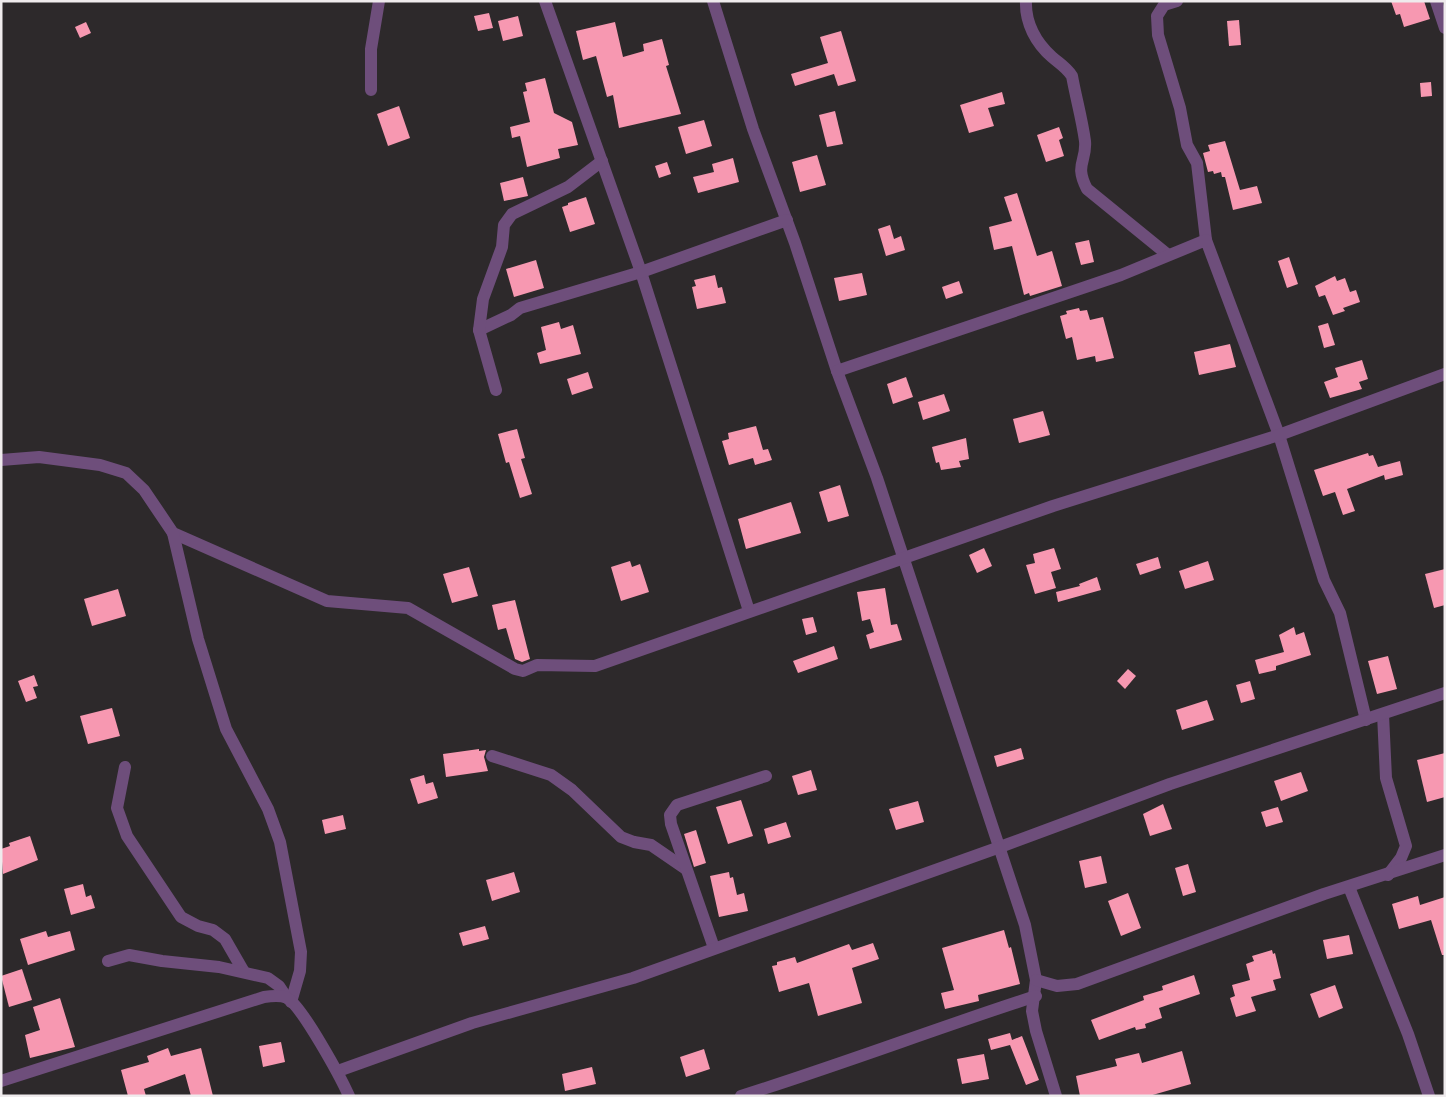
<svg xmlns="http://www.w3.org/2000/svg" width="1446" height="1097" font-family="'Public Sans',sans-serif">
<rect width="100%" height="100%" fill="#2d292b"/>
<!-- building -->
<g fill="#f798b1">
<polygon points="1391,1 1424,1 1430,19 1404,27 1400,14 1396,15"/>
<polygon points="489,13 493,28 478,31 474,16"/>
<polygon points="518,16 523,36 503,41 498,21"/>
<polygon points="1239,20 1241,45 1229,46 1227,21"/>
<polygon points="86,22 91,33 80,38 75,27"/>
<polygon points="615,22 623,57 644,51 643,44 662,39 669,65 666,66 681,114 619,128 613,95 607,97 596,56 583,60 576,31"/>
<polygon points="841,31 856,81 838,86 834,74 795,86 791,74 828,63 820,37"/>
<polygon points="545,78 554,113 572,122 578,145 558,149 560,158 527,167 520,136 512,138 510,127 530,122 523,92 527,91 525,83"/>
<polygon points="1431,82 1432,96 1421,97 1420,83"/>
<polygon points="1002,92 1005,104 988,108 994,126 969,133 960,105"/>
<polygon points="399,106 410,138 388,146 377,114"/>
<polygon points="835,111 843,144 827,147 819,115"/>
<polygon points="704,120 712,146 686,154 678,127"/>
<polygon points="1059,127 1063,138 1059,140 1064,156 1046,162 1037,135"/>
<polygon points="1225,141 1240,190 1257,186 1262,203 1233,210 1225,177 1222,177 1221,172 1214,174 1213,171 1208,172 1203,153 1210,151 1208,145"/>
<polygon points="817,155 826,185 800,192 792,162"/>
<polygon points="733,158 739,182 698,193 693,177 714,172 712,164"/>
<polygon points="667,162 671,174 659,178 655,166"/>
<polygon points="523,177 528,196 504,201 500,183"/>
<polygon points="1017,193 1037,256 1052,251 1062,286 1030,296 1029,293 1024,295 1012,246 994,250 989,227 1012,221 1004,197"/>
<polygon points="586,197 595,224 570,232 562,207 568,205 568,203"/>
<polygon points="890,225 894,239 901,236 905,250 886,256 878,229"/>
<polygon points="1089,240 1094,262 1081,265 1075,243"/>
<polygon points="1289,257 1298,284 1287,288 1278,261"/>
<polygon points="536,260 544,288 514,297 506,269"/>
<polygon points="862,273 867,295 839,301 834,278"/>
<polygon points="715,275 718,288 722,287 726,303 697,309 692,287 696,286 694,280"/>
<polygon points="1335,276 1337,281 1345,278 1350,292 1356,290 1360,302 1343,308 1345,311 1333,315 1325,295 1319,297 1315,286"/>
<polygon points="959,281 963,293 946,299 942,287"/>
<polygon points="1079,308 1080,311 1087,310 1090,320 1103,317 1114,358 1096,362 1095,356 1077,360 1072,337 1066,339 1060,316 1067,314 1066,311"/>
<polygon points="559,322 561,329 573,325 581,354 540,364 537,353 546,350 541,327"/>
<polygon points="1328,323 1335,345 1324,348 1318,326"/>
<polygon points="1230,344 1236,367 1199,375 1194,352"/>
<polygon points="1362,360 1368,379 1359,382 1362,389 1330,398 1324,382 1338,377 1335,368"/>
<polygon points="588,372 593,388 572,395 567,379"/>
<polygon points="906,377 913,397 893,404 887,384"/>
<polygon points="944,394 950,411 923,420 918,402"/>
<polygon points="1043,411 1050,435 1019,443 1013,419"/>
<polygon points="756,426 763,450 768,449 772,460 755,465 753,458 729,465 722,441 729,439 728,433"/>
<polygon points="517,429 525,458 521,459 532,494 520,498 509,462 506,463 498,434"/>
<polygon points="966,438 969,459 959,461 961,467 941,470 939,462 936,463 932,447"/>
<polygon points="1368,453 1369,456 1373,455 1378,467 1400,461 1403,475 1385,480 1384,475 1347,489 1355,511 1343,515 1335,492 1323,496 1314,470"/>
<polygon points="840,485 849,516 828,522 819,492"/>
<polygon points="791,502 801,533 746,549 738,519"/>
<polygon points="984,548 992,566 977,573 969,555"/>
<polygon points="1054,548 1061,569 1051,572 1056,588 1035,594 1026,565 1035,563 1033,554"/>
<polygon points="1158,557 1161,568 1140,575 1136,564"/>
<polygon points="630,561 632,567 640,564 649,592 621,601 611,567"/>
<polygon points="1208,561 1214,580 1185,589 1179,571"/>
<polygon points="469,567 478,596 452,603 443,574"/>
<polygon points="1445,569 1445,605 1434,608 1425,574"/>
<polygon points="1097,577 1101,590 1058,602 1056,592 1080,586 1079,584"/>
<polygon points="885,588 891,625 897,624 902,640 870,649 866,635 874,632 870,619 862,621 857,592"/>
<polygon points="118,589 126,616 92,626 84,599"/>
<polygon points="515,600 530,659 522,662 515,659 506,628 498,630 492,605"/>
<polygon points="813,617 817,632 806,635 802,619"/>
<polygon points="1294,627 1296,635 1304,632 1311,655 1276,666 1276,670 1259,674 1255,660 1284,652 1279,635"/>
<polygon points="834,646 838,659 798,673 793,661"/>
<polygon points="1388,656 1397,689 1377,694 1368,661"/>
<polygon points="1128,669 1136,676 1125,689 1117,681"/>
<polygon points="34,675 38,686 33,687 37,698 26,702 18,681"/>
<polygon points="1250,681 1255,699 1241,703 1236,685"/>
<polygon points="1207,700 1214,720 1182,730 1176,710"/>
<polygon points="112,708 120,736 88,744 80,716"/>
<polygon points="1021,748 1024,759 997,767 994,756"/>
<polygon points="479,749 479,751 486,750 484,757 488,771 446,777 443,754"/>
<polygon points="1445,753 1445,797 1427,802 1417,760"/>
<polygon points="811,770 817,790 798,795 792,776"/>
<polygon points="1301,772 1308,791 1281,801 1274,781"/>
<polygon points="424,775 426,784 433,782 438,798 418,804 410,779"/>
<polygon points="741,800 753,836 728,844 716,807"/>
<polygon points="918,801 924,822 896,830 889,809"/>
<polygon points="1163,804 1172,829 1150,836 1143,814"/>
<polygon points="1278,807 1283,822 1266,827 1261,812"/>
<polygon points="343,815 346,829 325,834 322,820"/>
<polygon points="786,822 791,837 768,844 764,829"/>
<polygon points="696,830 706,863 694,867 684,834"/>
<polygon points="30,836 38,860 3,874 1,849 10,846 9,843"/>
<polygon points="1101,856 1107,883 1085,888 1079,861"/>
<polygon points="1188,864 1196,892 1183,896 1175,868"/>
<polygon points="514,872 520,892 492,901 486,880"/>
<polygon points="729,872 730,878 733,877 737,895 744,893 748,911 719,917 710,876"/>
<polygon points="83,884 86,897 91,895 95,908 71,915 64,889"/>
<polygon points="1128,893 1141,928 1121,936 1108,901"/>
<polygon points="1418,896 1420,905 1445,897 1445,955 1442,955 1431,920 1399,929 1392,904"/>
<polygon points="485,926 489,939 463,946 459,933"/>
<polygon points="1004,930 1009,948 1011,947 1020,984 978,995 979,1001 945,1009 941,993 954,990 942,948"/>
<polygon points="46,931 48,937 70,931 75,950 28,965 20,939"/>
<polygon points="1349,935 1353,954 1327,959 1323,940"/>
<polygon points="873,943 879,959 852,968 862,1003 818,1016 809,983 779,992 772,966 777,965 777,962 795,957 797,963 849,944 852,950"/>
<polygon points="1272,950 1273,954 1275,953 1281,978 1273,980 1276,990 1251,997 1256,1011 1236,1017 1230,998 1235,996 1232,985 1250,980 1246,964 1254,961 1252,956"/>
<polygon points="22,969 32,1000 9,1007 1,976"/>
<polygon points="1194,975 1200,994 1159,1008 1162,1018 1145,1024 1146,1028 1136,1030 1135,1027 1099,1040 1091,1020 1144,1000 1143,996 1163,990 1162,986"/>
<polygon points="1335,985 1343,1008 1319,1018 1310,994"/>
<polygon points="60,998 75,1047 30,1058 25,1035 40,1030 33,1007"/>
<polygon points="1010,1033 1012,1040 1022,1036 1039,1080 1026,1085 1010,1045 991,1050 988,1039"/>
<polygon points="281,1042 285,1062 263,1067 259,1046"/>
<polygon points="168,1048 171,1056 201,1048 213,1096 191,1096 185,1074 144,1089 146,1096 128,1096 121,1070 149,1062 147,1056"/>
<polygon points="704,1049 710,1069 686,1077 680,1057"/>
<polygon points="1182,1051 1191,1084 1149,1096 1080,1096 1076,1076 1117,1066 1115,1059 1139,1053 1142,1063"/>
<polygon points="984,1054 989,1079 962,1084 957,1059"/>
<polygon points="592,1067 596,1084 565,1091 562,1074"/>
</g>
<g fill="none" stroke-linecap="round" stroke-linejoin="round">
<!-- minor -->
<g stroke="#6e4e7b" stroke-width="12">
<polyline points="545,1 641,272 749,611"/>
<polyline points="713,1 753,129 795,243 837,371 877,478 1025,925 1036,980 1032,1011 1036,1031 1056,1096"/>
<path d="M1026 1C1025 23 1036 43 1052 57 1060 64 1066 67 1072 76 1076 98 1082 119 1085 141 1087 162 1074 164 1087 189L1168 255"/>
<polyline points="1177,1 1164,5 1157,16 1158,35 1180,108 1187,145 1197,163 1206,240"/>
<polyline points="1436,1 1445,28"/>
<polyline points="371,90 371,49 379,1"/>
<polyline points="479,330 511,315 520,308 641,272 787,220"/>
<polyline points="837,371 1121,275 1206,240 1279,435 1324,580 1340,613 1366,720"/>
<polyline points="496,390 479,330 483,299 502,247 504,225 512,214 568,187 602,161"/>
<polyline points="1,460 39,457 100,465 126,473 144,490 173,533 327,601 408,608 515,669 523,671 537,665 595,666 1053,506 1279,435 1445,374"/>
<polyline points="173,533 198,639 226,729 268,809 280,842 301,952 300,971 291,1002"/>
<polyline points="1383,714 1386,778 1406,846 1401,858 1388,875"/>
<polyline points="492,756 551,775 572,790 621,837 634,842 651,845 686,869"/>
<polyline points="125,767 117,808 127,836 181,917 198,926 213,930 225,939 244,972"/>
<polyline points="1349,887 1408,1034 1429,1096"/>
<polyline points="714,948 671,824 670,815 677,805 766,776"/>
<polyline points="108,961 129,955 162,961 219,967 268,978 279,986 287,998"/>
<polyline points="1036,980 1057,986 1077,984 1324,894 1445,855"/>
<polyline points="338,1071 472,1023 633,978 1000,847 1170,784 1445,693"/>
<path d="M1 1081 264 997C271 996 281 995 287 998 302 1006 341 1078 349 1096"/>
<path d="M741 1096C840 1065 937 1028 1036 996"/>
</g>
</g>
<!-- border -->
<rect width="1446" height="1097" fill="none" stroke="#efebed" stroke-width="5"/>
</svg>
